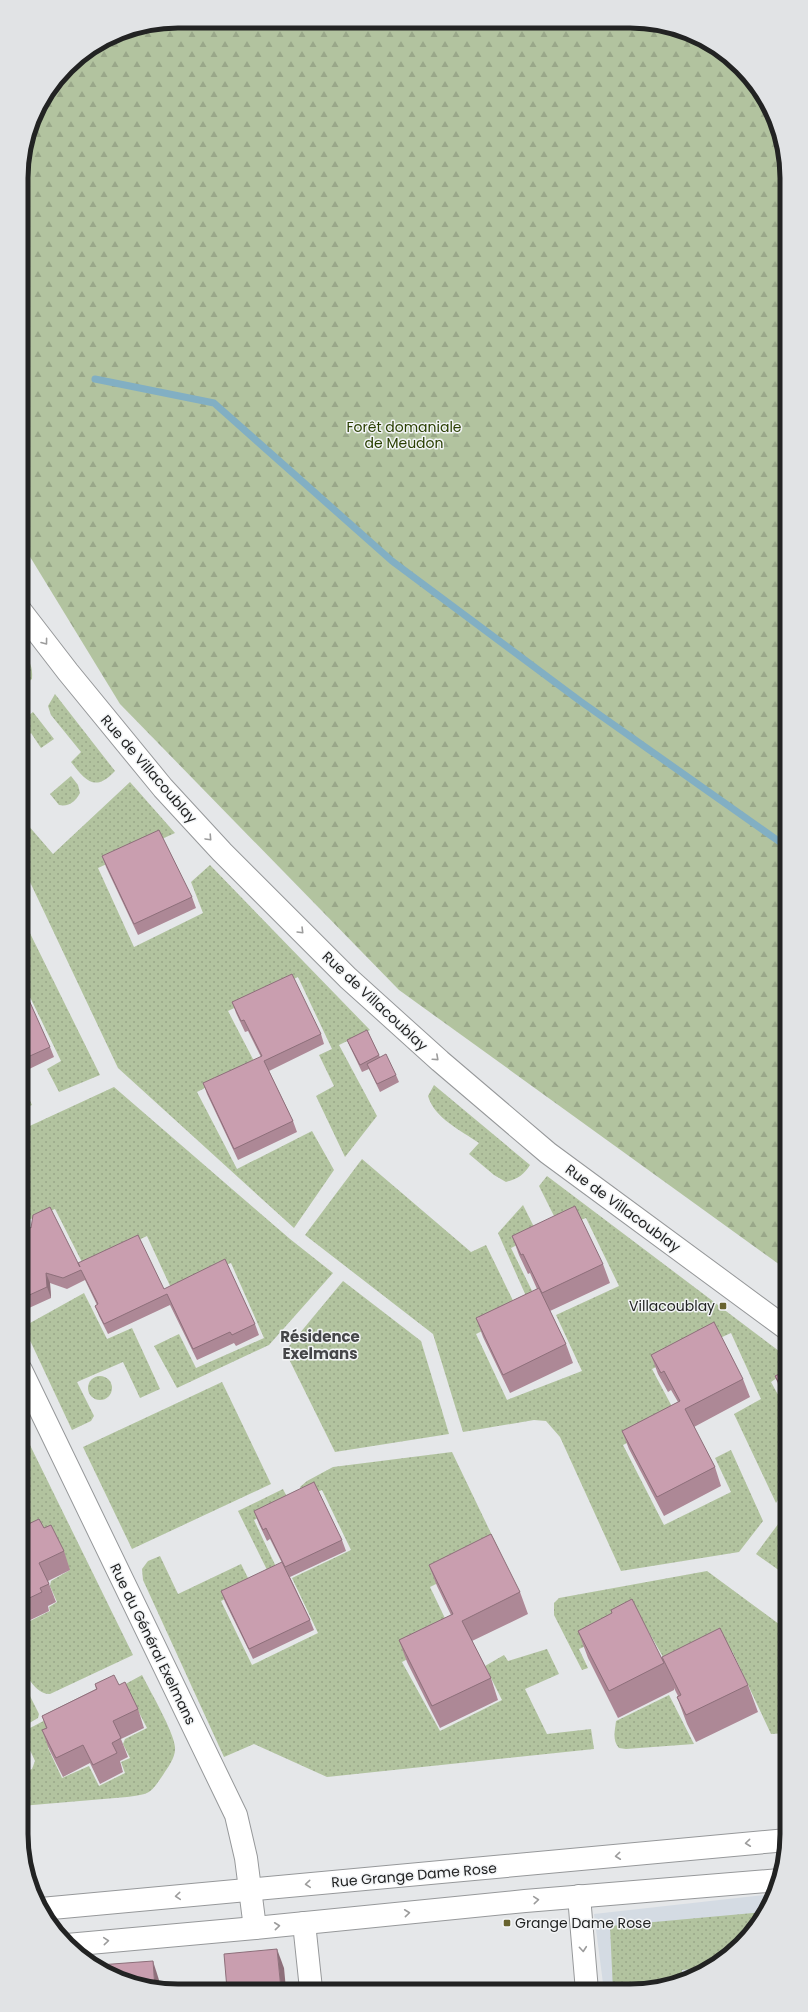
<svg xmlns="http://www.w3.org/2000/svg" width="808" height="2012" font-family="Poppins,sans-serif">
<defs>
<pattern id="grass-dots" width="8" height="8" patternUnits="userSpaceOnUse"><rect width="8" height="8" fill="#b2c39f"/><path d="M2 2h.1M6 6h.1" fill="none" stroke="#99a789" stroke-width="1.8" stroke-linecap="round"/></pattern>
<pattern id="forest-firs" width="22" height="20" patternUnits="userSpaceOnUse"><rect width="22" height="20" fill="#b2c39f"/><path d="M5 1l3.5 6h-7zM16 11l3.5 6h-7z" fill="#99a789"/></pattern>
</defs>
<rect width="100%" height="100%" fill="#e5e7e9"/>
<!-- built -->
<polygon fill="#d4dbe3" points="773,1894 754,1930 717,1965 670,1986 630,1991 604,1991 594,1914"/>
<!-- grass -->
<g fill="url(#grass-dots)">
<path d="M21 649C29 659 33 666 32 679L23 686 21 681Z"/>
<path d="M55 694 115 771C95 793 85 780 71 762L81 752 51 715 48 706Z"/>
<polygon points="33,712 54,739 41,748 31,733 21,741 21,721"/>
<path d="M71 776 78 785 80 793C75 802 69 807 59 805L50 794Z"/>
<polygon points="130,782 175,833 98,868 134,947 203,913 191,882 210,865 370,1030 339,1045 377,1116 345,1157 316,1096 334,1086 319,1055 332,1049 298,977 228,1011 255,1063 197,1092 237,1169 312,1131 334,1170 294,1228 118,1068 21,863 21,817 53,854"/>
<polygon points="21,915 100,1075 59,1092 47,1069 61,1061 29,995 21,999"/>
<path d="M434 1085 530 1165C524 1175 517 1179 506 1182L494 1175 469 1154 479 1143C462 1131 434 1118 428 1096Z"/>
<polygon points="23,1086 32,1105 21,1110 21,1087"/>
<polygon points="114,1087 290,1239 333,1273 269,1345 177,1388 154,1346 179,1334 196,1368 264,1338 231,1263 171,1288 147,1236 84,1266 55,1209 21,1223 21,1130"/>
<polygon points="362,1159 471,1252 486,1245 519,1313 476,1334 507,1400 582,1371 556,1315 619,1286 586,1218 560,1228 539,1186 547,1176 787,1357 787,1371 771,1382 787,1411 787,1487 776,1503 734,1414 761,1399 731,1333 652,1369 678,1418 623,1445 664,1525 731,1492 715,1458 731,1450 763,1521 739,1552 621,1571 560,1437 546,1421 534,1420 463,1432 433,1334 305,1235"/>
<polygon points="523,1205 538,1235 511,1248 537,1301 530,1305 498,1233"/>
<polygon points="343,1281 421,1341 449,1434 335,1452 285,1351"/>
<polygon points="84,1293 107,1339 132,1328 160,1389 140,1398 123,1362 77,1382 94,1416 91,1421 72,1430 27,1334 30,1323"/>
<circle cx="100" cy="1388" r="12"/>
<polygon points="222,1382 271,1484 132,1549 83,1447"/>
<path d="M28 1441 133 1655 50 1694C36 1695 24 1673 21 1661 18 1649 21 1635 21 1623L22 1625 50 1611 49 1607 57 1602 50 1586 51 1581 70 1570 21 1557V1444Z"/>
<polygon points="452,1452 500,1552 430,1587 453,1635 402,1662 440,1731 502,1700 485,1666 504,1655 508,1661 547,1649 559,1674 525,1689 547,1734 591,1729 594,1749 327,1777 254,1744 224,1757 143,1580 142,1569 148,1561 160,1556 178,1594 241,1564 252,1586 221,1601 252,1665 318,1633 292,1578 351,1550 322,1490 303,1498 300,1487 307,1481 333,1467"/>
<polygon points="283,1489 290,1503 254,1520 278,1571 270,1576 238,1511"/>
<polygon points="787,1512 787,1576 756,1554"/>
<polygon points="707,1571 787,1630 787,1733 771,1734 732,1651 674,1676 643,1622 579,1649 588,1668 582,1670 554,1615 554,1603 559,1598"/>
<path d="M142 1675C150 1691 174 1732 175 1747 176 1757 168 1767 163 1775 150 1794 150 1794 127 1797L21 1806V1773L32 1769 35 1761 29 1748 30 1728 57 1714 52 1745 48 1748 62 1778 89 1766 99 1786 125 1773 121 1762 130 1758 123 1744 125 1739 147 1728 132 1699 120 1687Z"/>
<polygon points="21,1678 39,1714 38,1718 26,1725 21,1711 24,1709 21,1703"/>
<path d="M669 1695 694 1744 626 1749 619 1748C612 1740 615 1731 616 1721Z"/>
<path d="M764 1912C751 1936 729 1959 704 1970V1968L682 1970 681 1981 625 1984V1991H613L610 1926Z"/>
</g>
<!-- forest -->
<polygon fill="url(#forest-firs)" points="178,21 660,24 699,37 741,67 766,100 782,138 787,178 787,1270 399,990 120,704 21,542 21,168 37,109 74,60 118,33"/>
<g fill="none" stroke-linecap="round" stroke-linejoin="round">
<!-- stream -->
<polyline stroke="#82afc3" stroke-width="7" points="95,379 214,403 392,561 580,701 787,847"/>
<!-- street casing -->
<g stroke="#96989a" stroke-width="24">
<g id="street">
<polyline points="21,1370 236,1815 246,1858 255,1928"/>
<polyline points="579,1896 587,1991"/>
<polyline points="41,1909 787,1840"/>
<polyline points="304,1923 311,1989"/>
<polyline points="67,1945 255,1928 525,1901 780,1880"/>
</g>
</g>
<!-- secondary casing -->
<g stroke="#96989a" stroke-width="24">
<polyline id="secondary" points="21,611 68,672 163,788 222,852 348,978 440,1061 548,1153 787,1329"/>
</g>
<!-- street -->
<use href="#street" stroke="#fff" stroke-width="22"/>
<!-- secondary -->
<use href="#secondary" stroke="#fff" stroke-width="22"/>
</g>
<!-- wall -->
<g fill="#ad8896">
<polygon points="102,856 192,897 196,908 138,935 106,867"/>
<polygon points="21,990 50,1047 54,1057 21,1073"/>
<polygon points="232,1002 321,1034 324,1044 269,1071 293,1121 297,1132 238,1160 207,1094 203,1083 261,1057 248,1031 245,1032 236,1013"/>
<polygon points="367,1030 380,1057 396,1075 399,1082 380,1092 369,1069 362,1072 350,1047 347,1040"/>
<polygon points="21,1224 78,1264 164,1289 255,1324 259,1335 236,1346 234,1343 197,1360 170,1305 108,1334 99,1316 95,1306 97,1305 85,1280 67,1289 50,1283 51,1298 29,1308 21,1291"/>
<polygon points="512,1236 603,1264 610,1283 550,1311 566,1344 573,1363 510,1393 483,1337 476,1318 537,1289 530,1273 528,1274 519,1255"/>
<polygon points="651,1355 743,1379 750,1397 694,1427 715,1467 721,1486 664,1516 629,1449 622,1431 678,1402 671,1390 668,1392 658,1374"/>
<polygon points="787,1370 787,1400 778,1384 775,1376"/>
<polygon points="254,1511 342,1540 346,1551 290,1577 310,1620 314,1630 253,1659 225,1602 221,1591 282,1563 270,1539 267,1541 258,1522"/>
<polygon points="22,1527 44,1528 64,1551 70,1570 48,1581 56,1602 48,1606 49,1611 22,1624 21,1621 21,1537 25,1535"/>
<polygon points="429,1565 520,1592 528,1614 472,1641 491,1678 498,1700 440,1728 407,1662 399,1640 451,1615 437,1586"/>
<polygon points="611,1610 662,1658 748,1685 758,1712 696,1742 687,1724 677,1697 678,1696 674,1688 674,1690 618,1718 588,1658 578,1631 612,1613"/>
<polygon points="95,1684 119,1685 138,1709 144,1728 121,1739 128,1757 120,1761 123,1772 100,1784 90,1763 63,1777 49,1749 42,1730 46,1728 42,1716 96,1689"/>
</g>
<!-- shaded-wall -->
<g fill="#8d6f7a">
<polygon points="46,1273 50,1283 51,1298 47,1287"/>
<polygon points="277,1949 284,1968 286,1989 281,1989"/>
<polygon points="153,1961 159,1980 160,1988 155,1988"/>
</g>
<!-- building -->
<g fill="#c99eaf" stroke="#8d6f7a">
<polygon points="159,830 192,897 134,924 102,856"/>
<polygon points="292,974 321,1034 264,1061 293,1121 234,1149 203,1083 262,1056 244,1020 241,1021 232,1002"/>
<polygon points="24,989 50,1047 21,1060 21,990"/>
<polygon points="367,1030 379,1055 360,1065 347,1040"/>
<polygon points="386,1054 396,1075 377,1084 367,1064"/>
<polygon points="575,1206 603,1264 542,1293 523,1254 521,1255 512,1236"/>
<polygon points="50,1207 80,1267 78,1263 138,1235 164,1289 225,1259 255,1324 232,1335 230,1332 193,1349 167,1294 104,1324 95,1306 98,1304 81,1270 63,1278 46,1273 47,1287 25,1297 21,1288 21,1224 31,1228 33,1215"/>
<polygon points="539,1288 566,1344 503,1375 476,1318"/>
<polygon points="714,1322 743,1379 685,1409 715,1467 657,1497 622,1431 680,1401 664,1371 661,1373 651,1355"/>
<polygon points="787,1370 787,1398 775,1376"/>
<polygon points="314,1482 342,1540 285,1567 266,1528 263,1530 254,1511"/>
<polygon points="39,1519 44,1528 51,1525 64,1551 39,1563 49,1584 40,1588 42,1592 21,1602 21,1537 26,1534 22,1527"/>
<polygon points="491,1534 520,1592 462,1621 491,1678 432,1706 399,1640 453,1614 429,1565"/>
<polygon points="282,1562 310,1620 249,1649 221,1591"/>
<polygon points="632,1599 664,1663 609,1691 578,1631 612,1613 611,1610"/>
<polygon points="720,1628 748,1685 686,1715 677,1697 681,1695 662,1657"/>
<polygon points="114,1675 119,1685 125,1682 138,1709 113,1721 121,1738 112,1743 117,1753 93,1765 83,1745 56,1758 42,1730 47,1728 42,1716 97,1689 95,1684"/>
<polygon points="277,1949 281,1989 227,1989 224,1954"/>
<polygon points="153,1961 155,1988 148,1988 109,1975 100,1968 99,1965"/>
<polygon points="721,1961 717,1965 707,1969 707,1962"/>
</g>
<!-- one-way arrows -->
<defs><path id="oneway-chevron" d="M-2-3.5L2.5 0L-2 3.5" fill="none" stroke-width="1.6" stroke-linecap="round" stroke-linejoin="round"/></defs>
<g stroke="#9c9c9c">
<use href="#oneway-chevron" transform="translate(45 642) rotate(53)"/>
<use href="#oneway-chevron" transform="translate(209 838) rotate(47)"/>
<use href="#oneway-chevron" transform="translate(301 931) rotate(45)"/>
<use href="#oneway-chevron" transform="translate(436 1058) rotate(42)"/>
<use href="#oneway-chevron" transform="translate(748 1843) rotate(174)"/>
<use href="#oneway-chevron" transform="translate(618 1856) rotate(174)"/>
<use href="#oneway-chevron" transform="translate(308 1884) rotate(175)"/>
<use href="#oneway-chevron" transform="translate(178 1896) rotate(175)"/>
<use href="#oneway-chevron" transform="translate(536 1900) rotate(-5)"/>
<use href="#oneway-chevron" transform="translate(407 1913) rotate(-6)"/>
<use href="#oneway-chevron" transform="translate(277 1926) rotate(-6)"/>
<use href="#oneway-chevron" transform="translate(106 1941) rotate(-5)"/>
<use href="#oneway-chevron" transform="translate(583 1949) rotate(85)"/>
</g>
<!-- markers -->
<g fill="#68632f" stroke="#f2f4f6" stroke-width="1.5">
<rect x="719" y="1302" width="8" height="8" rx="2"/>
<rect x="503" y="1919" width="8" height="8" rx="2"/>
</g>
<g text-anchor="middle" stroke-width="3" stroke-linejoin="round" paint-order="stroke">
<!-- park labels -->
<g font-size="14" fill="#2a3f02" stroke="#f2f4f6">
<text x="404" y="432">Forêt domaniale<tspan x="404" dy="16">de Meudon</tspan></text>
</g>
<!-- street labels -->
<g font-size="14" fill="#222323" stroke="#f2f4f6">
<text transform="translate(149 769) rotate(49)" y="5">Rue de Villacoublay</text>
<text transform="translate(375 1001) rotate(43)" y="5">Rue de Villacoublay</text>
<text transform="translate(623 1208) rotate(36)" y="5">Rue de Villacoublay</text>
<text transform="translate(153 1644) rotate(64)" y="5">Rue du Général Exelmans</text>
<text transform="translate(414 1875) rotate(-5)" y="5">Rue Grange Dame Rose</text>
</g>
<!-- poi labels -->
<g font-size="14" fill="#222323" stroke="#f2f4f6" text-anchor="end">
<text x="715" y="1311">Villacoublay</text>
<text x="515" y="1928" text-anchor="start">Grange Dame Rose</text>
</g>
<!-- neighbourhood labels -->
<g font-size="15" font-weight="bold" fill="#454648" stroke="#f2f4f6">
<text x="320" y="1342">Résidence<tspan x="320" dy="17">Exelmans</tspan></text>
</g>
</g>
<!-- crop -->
<path d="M0 0H808V2012H0ZM178 28H630A150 150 0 0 1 780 178V1834A150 150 0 0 1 630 1984H178A150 150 0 0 1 28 1834V178A150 150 0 0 1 178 28Z" fill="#e1e3e5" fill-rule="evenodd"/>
<path fill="none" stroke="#222323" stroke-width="5" d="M178 28H630A150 150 0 0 1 780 178V1834A150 150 0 0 1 630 1984H178A150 150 0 0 1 28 1834V178A150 150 0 0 1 178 28Z"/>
</svg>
